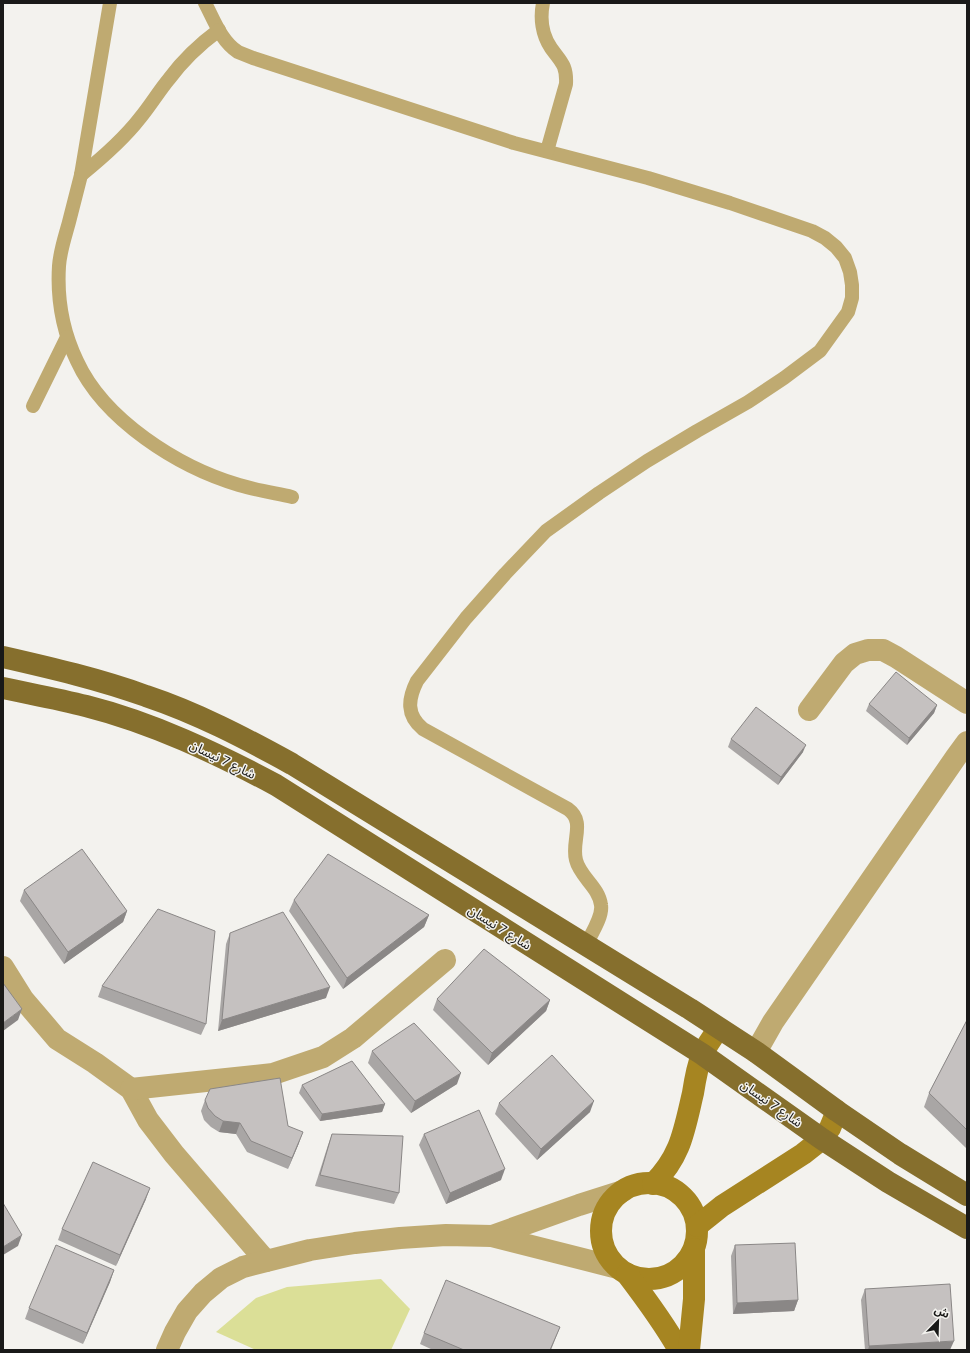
<svg xmlns="http://www.w3.org/2000/svg" width="970" height="1353" font-family="'Space Grotesk','Noto Sans Arabic',sans-serif">
<rect width="100%" height="100%" fill="#f3f2ee"/>
<!-- green -->
<polygon fill="#dbdf97" points="381,1279 410,1309 391,1350 256,1350 216,1332 256,1298 287,1287"/>
<g fill="none" stroke-linecap="round" stroke-linejoin="round">
<!-- lane -->
<g stroke="#bfaa71" stroke-width="14">
<path d="M110 3 81 175C77 191 73 206 69 222 65 237 60 251 59 266 57 298 63 332 77 361 104 420 178 467 239 485 256 490 274 493 292 497"/>
<path d="M205 3C214 20 221 41 238 52 243 54 248 56 253 58L514 143 648 178 730 203 812 231 825 238 836 247 845 258 850 272 852 285V298L848 312 820 351 784 378 748 402 697 431 647 461 599 493 546 531 505 574 466 618 417 681C408 699 406 715 423 729L568 809C586 822 571 841 576 860 580 877 599 887 601 905 603 917 591 934 586 945"/>
<path d="M543 3C540 18 542 35 551 48 561 62 567 65 566 84L547 151"/>
<path d="M81 175C102 158 123 140 140 118 150 106 159 91 169 79 183 60 200 44 219 30"/>
<polyline points="33,406 67,337"/>
</g>
<!-- street -->
<g stroke="#bfaa71" stroke-width="22">
<polyline points="809,710 844,663 855,654 868,650 883,650 896,657 967,703"/>
<polyline points="3,967 23,999 57,1039 95,1063 131,1089 148,1120 174,1154 266,1261"/>
<polyline points="756,1052 773,1022 956,757 967,742"/>
<polyline points="131,1089 273,1074 323,1057 353,1038 445,960"/>
<polyline points="492,1236 579,1205 623,1191"/>
<polyline points="167,1350 175,1332 187,1311 203,1293 221,1278 243,1267 310,1250 355,1243 400,1238 446,1235 492,1236 618,1268"/>
</g>
<!-- secondary -->
<g stroke="#a68521" stroke-width="22">
<circle cx="649" cy="1231" r="48"/>
<path d="M653 1184C681 1156 684 1131 693 1093 695 1080 697 1067 702 1055 706 1046 713 1037 718 1029"/>
<polyline points="697,1226 722,1206 803,1154 822,1139 830,1128 837,1111"/>
<path d="M627 1274C646 1299 664 1323 679 1350"/>
<polyline points="689,1350 694,1299 694,1249"/>
</g>
<!-- primary -->
<g stroke="#866f2d" stroke-width="22">
<path d="M3 657C51 668 99 679 146 696 197 713 245 738 292 764L690 1009 756 1052 837 1111 900 1154 967 1195"/>
<path d="M3 688C31 694 59 699 86 706 153 723 216 753 276 785L702 1054 822 1139 888 1182 967 1228"/>
</g>
</g>
<!-- wall -->
<g fill="#a9a6a5">
<polygon points="869,704 937,705 934,713 907,745 866,711"/>
<polygon points="731,739 803,752 778,785 728,747"/>
<polygon points="24,890 127,911 123,922 64,964 20,901"/>
<polygon points="294,900 429,915 424,927 343,989 289,911"/>
<polygon points="230,933 326,998 218,1031 226,944"/>
<polygon points="102,986 206,1024 201,1035 98,997"/>
<polygon points="437,999 550,1000 546,1011 488,1065 433,1010"/>
<polygon points="967,1020 967,1149 924,1107 929,1093"/>
<polygon points="372,1051 457,1084 411,1113 368,1063"/>
<polygon points="302,1085 385,1104 382,1112 320,1121 299,1093"/>
<polygon points="205,1100 288,1126 299,1143 288,1169 247,1152 236,1134 219,1132 211,1127 204,1120 201,1111"/>
<polygon points="499,1103 590,1112 537,1160 495,1114"/>
<polygon points="332,1134 399,1193 394,1204 315,1186 328,1145"/>
<polygon points="424,1134 501,1180 446,1204 419,1145"/>
<polygon points="146,1199 116,1266 58,1240 62,1229"/>
<polygon points="735,1245 798,1300 794,1311 733,1314 731,1256"/>
<polygon points="114,1270 110,1282 83,1344 25,1319 29,1308"/>
<polygon points="865,1289 950,1350 865,1350 861,1300"/>
<polygon points="560,1327 551,1350 433,1350 420,1344 424,1333"/>
</g>
<!-- shaded-wall -->
<g fill="#8a8786">
<polygon points="937,705 934,713 907,745 909,738"/>
<polygon points="806,745 803,752 778,785 781,777"/>
<polygon points="127,911 123,922 64,964 68,952"/>
<polygon points="429,915 424,927 343,989 347,978"/>
<polygon points="330,987 326,998 218,1031 222,1020"/>
<polygon points="550,1000 546,1011 488,1065 492,1053"/>
<polygon points="22,1009 18,1020 3,1031 3,1023"/>
<polygon points="461,1073 457,1084 411,1113 415,1101"/>
<polygon points="594,1101 590,1112 537,1160 541,1149"/>
<polygon points="385,1104 382,1112 320,1121 322,1114"/>
<polygon points="223,1121 240,1123 236,1134 219,1132"/>
<polygon points="303,1132 299,1143 288,1169 292,1158"/>
<polygon points="505,1169 501,1180 446,1204 450,1193"/>
<polygon points="150,1188 146,1199 116,1266 120,1255"/>
<polygon points="22,1235 18,1246 3,1255 3,1247"/>
<polygon points="114,1270 110,1282 83,1344 87,1333"/>
<polygon points="798,1300 794,1311 733,1314 737,1303"/>
<polygon points="954,1341 950,1350 868,1350 869,1346"/>
</g>
<!-- building -->
<g fill="#c5c1c0" stroke="#8a8786">
<polygon points="896,672 937,705 909,738 869,704"/>
<polygon points="756,707 806,745 781,777 731,739"/>
<polygon points="82,849 127,911 68,952 24,890"/>
<polygon points="328,854 429,915 347,978 294,900"/>
<polygon points="158,909 215,931 206,1024 102,986"/>
<polygon points="283,912 330,987 222,1020 230,933"/>
<polygon points="484,949 550,1000 492,1053 437,999"/>
<polygon points="3,983 22,1009 3,1023"/>
<polygon points="967,1020 967,1130 929,1093"/>
<polygon points="414,1023 461,1073 415,1101 372,1051"/>
<polygon points="552,1055 594,1101 541,1149 499,1103"/>
<polygon points="352,1061 385,1104 322,1114 302,1085"/>
<polygon points="280,1078 288,1126 303,1132 292,1158 251,1141 240,1123 223,1121 215,1116 208,1108 205,1100 210,1089"/>
<polygon points="479,1110 505,1169 450,1193 424,1134"/>
<polygon points="332,1134 403,1136 399,1193 320,1175"/>
<polygon points="93,1162 150,1188 120,1255 62,1229"/>
<polygon points="3,1203 22,1235 3,1247"/>
<polygon points="795,1243 798,1300 737,1303 735,1245"/>
<polygon points="56,1245 114,1270 87,1333 29,1308"/>
<polygon points="446,1280 560,1327 550,1350 464,1350 424,1333"/>
<polygon points="950,1284 954,1341 869,1346 865,1289"/>
</g>
<g text-anchor="middle" stroke-width="3" stroke-linejoin="round" paint-order="stroke">
<!-- street labels -->
<g font-size="13" fill="#191918" stroke="#f3f2ee">
<text transform="translate(223 759) rotate(26)" y="5">شارع 7 نيسان</text>
<text transform="translate(500 927) rotate(32)" y="5">شارع 7 نيسان</text>
<text transform="translate(772 1103) rotate(35)" y="5">شارع 7 نيسان</text>
</g>
</g>
<!-- border -->
<rect width="970" height="1353" fill="none" stroke="#191918" stroke-width="8"/>
<!-- north arrow -->
<g transform="translate(938 1321) rotate(23)" stroke="#f3f2ee" stroke-width="3" paint-order="stroke">
<path d="M0-3L7 15L0 10L-7 15Z" fill="#191918"/>
<text y="-6" font-size="11" font-weight="bold" text-anchor="middle" fill="#191918">ش</text>
</g>
</svg>
